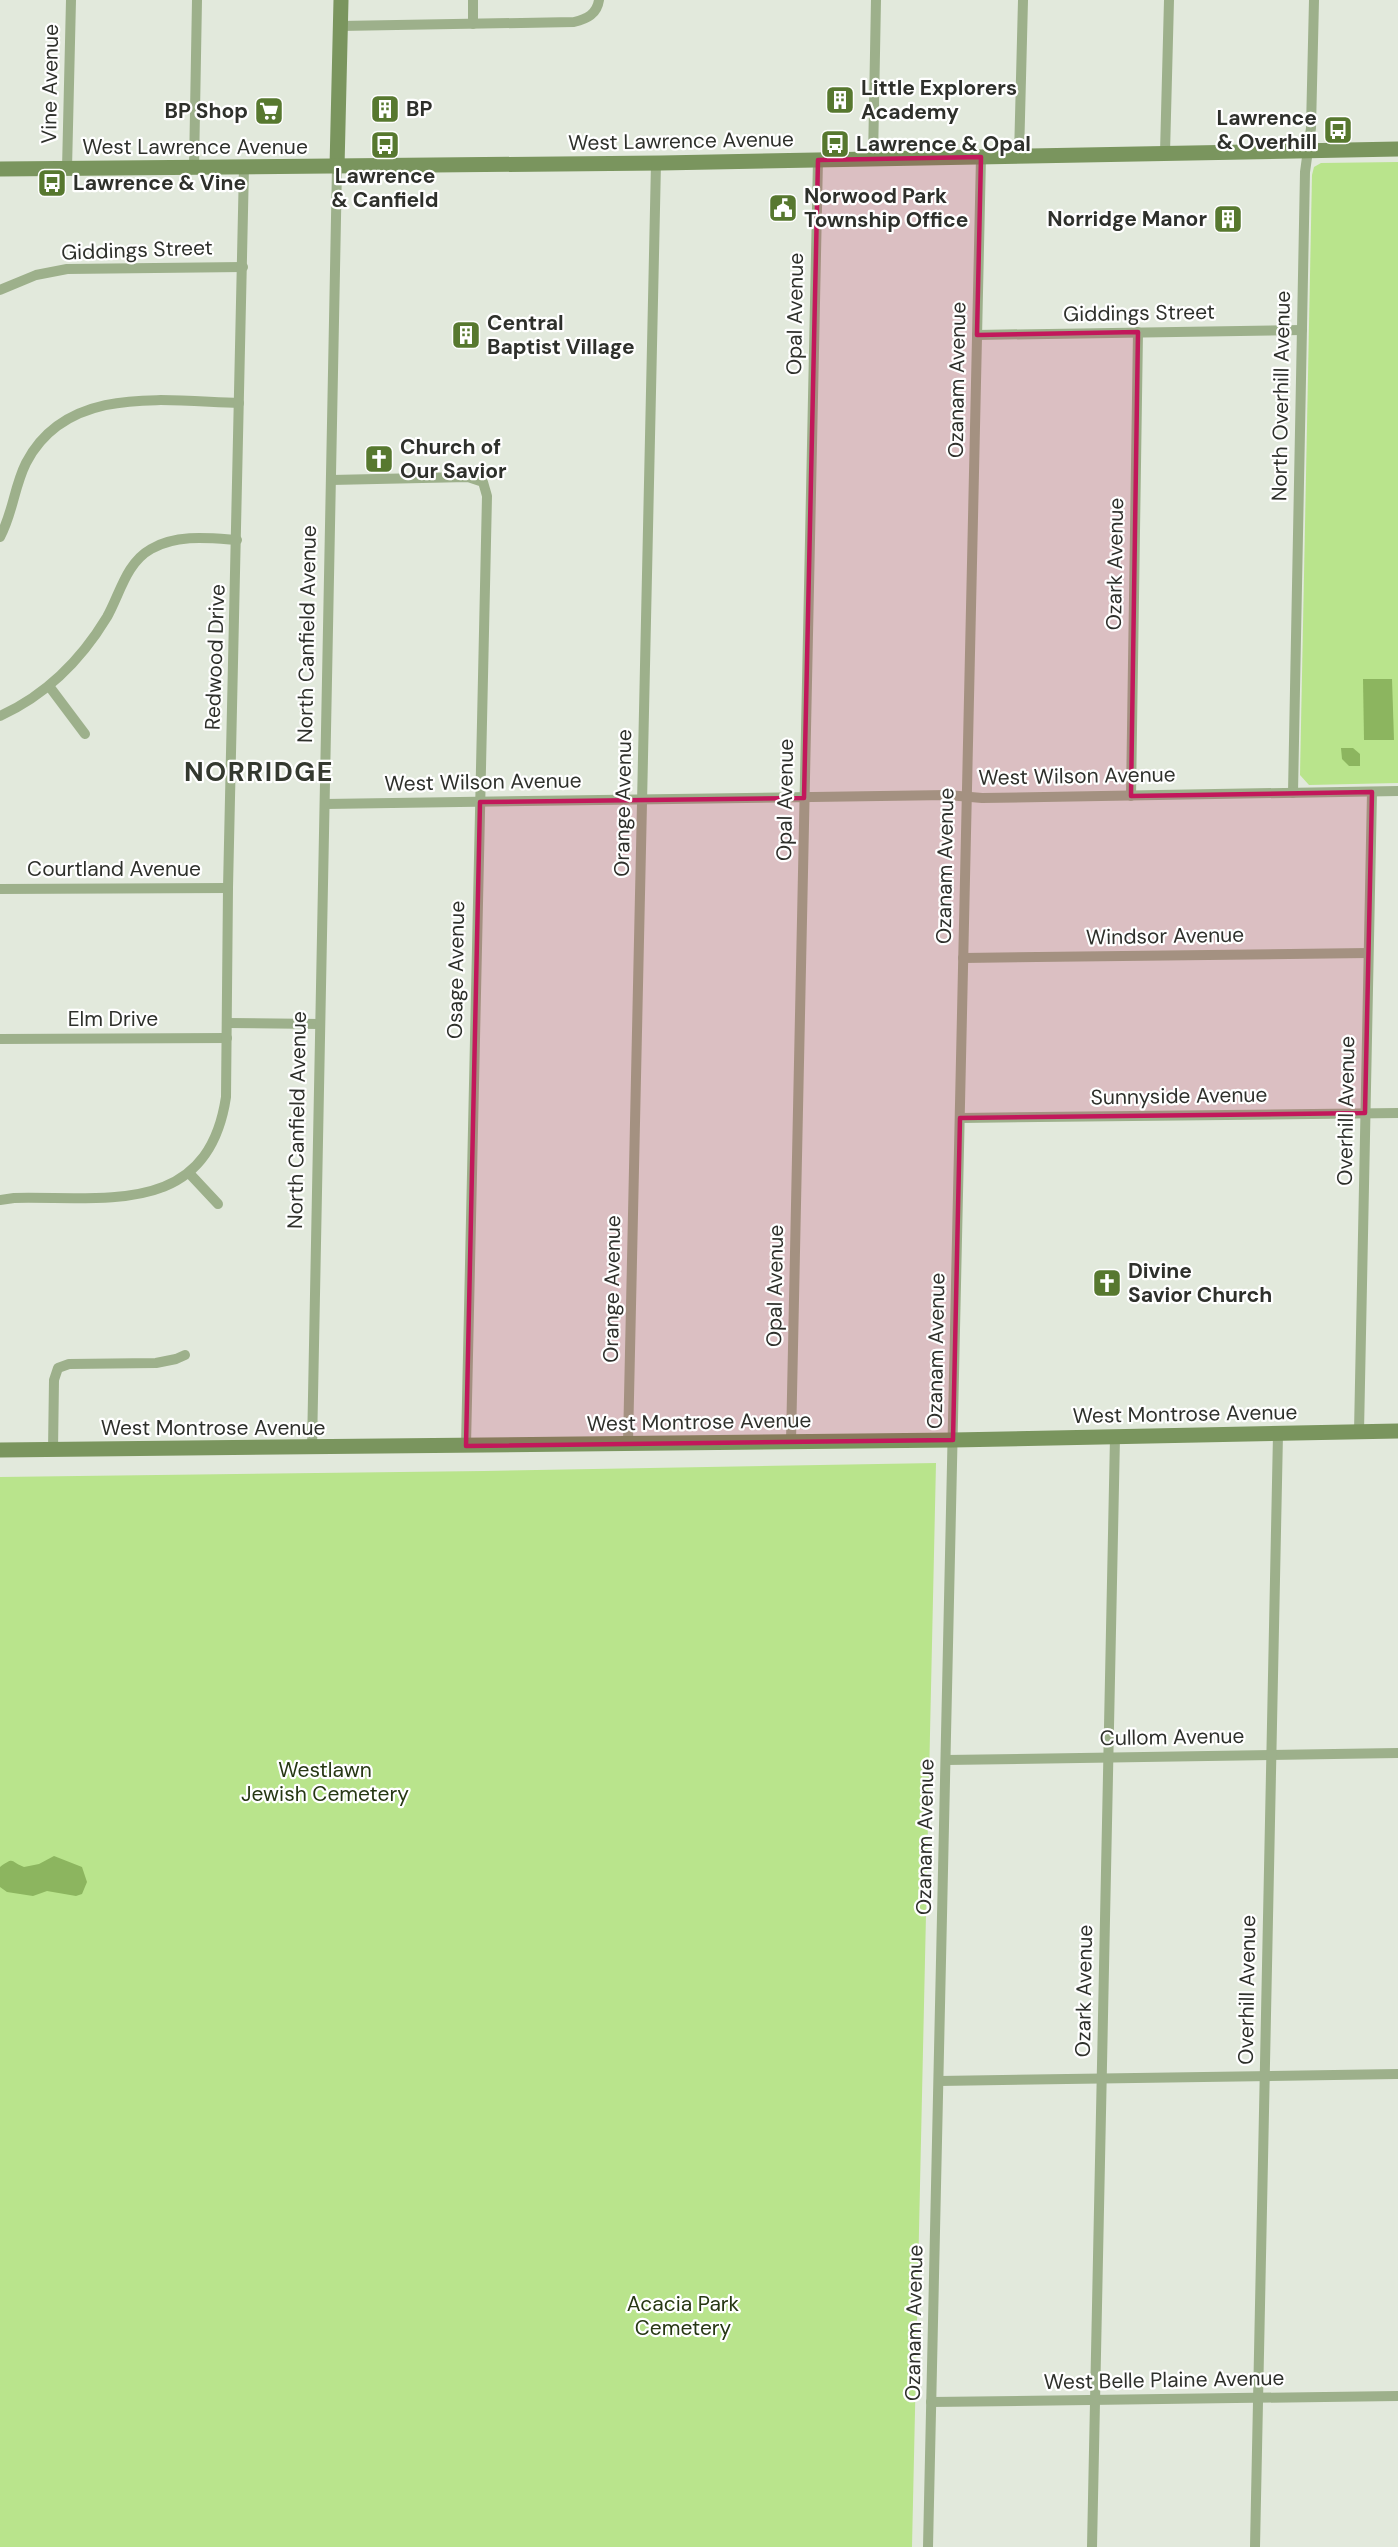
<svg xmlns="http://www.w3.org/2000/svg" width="1398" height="2547" font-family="'DM Sans',sans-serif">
<rect width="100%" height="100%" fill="#e2e9dc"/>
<!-- green -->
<g fill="#b9e48c">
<polygon points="1398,162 1398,783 1309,785 1300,775 1312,175 1314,167 1321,163"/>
<polygon points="936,1463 912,2547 0,2547 0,1477 484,1471"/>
</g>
<!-- water -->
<g fill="#8cb55f">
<polygon points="1363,679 1392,679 1394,740 1364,740"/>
<polygon points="1341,748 1353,748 1360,754 1360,766 1349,766 1342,759"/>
<path d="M54 1856 82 1867 87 1882 82 1894 76 1896 47 1891 33 1896 7 1892 0 1887V1867C15 1856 10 1862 24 1867L39 1864Z"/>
</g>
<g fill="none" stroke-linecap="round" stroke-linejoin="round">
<!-- street -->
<g stroke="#9db08b" stroke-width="10">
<polyline points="473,24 473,0"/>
<path d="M340 26 574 22C587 19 597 14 599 0"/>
<polyline points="1165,153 1169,0"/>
<polyline points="1019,156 1023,0"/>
<polyline points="873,159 876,0"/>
<polyline points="194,168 197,0"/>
<polyline points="67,169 71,0"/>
<polyline points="0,290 36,275 67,269 243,267"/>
<polyline points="977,335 1302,330"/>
<polyline points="331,480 468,477 483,482 487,496 466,1446"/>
<path d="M0 537C13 513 14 487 26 463 67 384 165 401 239 403"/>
<polyline points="49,686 85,734"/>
<path d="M0 716C46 695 81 660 107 617 120 594 126 563 151 549 177 534 209 538 237 540"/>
<polyline points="1293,793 1305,172 1311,128 1314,0"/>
<polyline points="1131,796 1138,332"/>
<polyline points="325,804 948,795 982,798 1398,791"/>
<polyline points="0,889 228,888"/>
<polyline points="963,958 1368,953"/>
<polyline points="227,1023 320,1024"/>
<polyline points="0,1039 227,1038"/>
<polyline points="960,1118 1398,1113"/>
<polyline points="189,1173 218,1204"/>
<path d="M0 1200 14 1198C107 1196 208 1217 226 1097L228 888 244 167"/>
<polyline points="1359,1432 1372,792"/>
<polyline points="791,1442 818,160"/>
<polyline points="628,1443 656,163"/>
<polyline points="312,1448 337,167"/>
<polyline points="53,1450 54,1380 58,1368 69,1364 156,1363 176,1359 185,1355"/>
<polyline points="946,1760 1398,1753"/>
<polyline points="939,2081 1398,2074"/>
<polyline points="931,2402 1398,2396"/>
<polyline points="928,2547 981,157"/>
<polyline points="1092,2547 1115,1437"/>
<polyline points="1255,2547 1278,1434"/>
</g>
<!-- secondary -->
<g stroke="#7a955e" stroke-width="15">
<polyline points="337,167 341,0"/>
<polyline points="0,169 661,163 1398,149"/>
<polyline points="0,1450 953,1440 1398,1431"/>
</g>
</g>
<!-- marked area -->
<path fill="#c2185b" fill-opacity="0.2" stroke="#c2185b" stroke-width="4.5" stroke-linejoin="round" d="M981 157 977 335 1138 332 1131 796 1372 792 1365 1113 960 1118 953 1440 466 1446 480 802 804 798 818 160Z"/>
<!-- icons -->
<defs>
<g id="building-square" transform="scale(1.5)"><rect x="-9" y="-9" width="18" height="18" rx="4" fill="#57782f" stroke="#fff"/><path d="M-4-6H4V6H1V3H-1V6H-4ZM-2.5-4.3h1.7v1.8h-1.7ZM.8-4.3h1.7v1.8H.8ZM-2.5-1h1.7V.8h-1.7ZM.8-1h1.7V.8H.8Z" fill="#fff"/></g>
<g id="supermarket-square" transform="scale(1.5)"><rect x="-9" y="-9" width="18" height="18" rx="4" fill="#57782f" stroke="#fff"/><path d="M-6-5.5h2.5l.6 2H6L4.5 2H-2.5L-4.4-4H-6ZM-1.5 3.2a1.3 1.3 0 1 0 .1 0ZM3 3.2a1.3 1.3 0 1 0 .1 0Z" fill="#fff"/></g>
<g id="bus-square" transform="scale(1.5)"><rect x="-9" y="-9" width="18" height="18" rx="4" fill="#57782f" stroke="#fff"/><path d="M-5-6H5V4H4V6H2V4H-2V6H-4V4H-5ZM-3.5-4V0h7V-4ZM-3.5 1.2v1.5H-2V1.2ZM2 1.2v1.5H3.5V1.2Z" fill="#fff"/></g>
<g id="civic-square" transform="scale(1.5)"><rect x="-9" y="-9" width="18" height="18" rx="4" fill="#57782f" stroke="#fff"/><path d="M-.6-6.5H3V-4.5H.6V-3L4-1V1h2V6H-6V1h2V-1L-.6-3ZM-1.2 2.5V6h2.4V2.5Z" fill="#fff"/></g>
<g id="church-square" transform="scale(1.5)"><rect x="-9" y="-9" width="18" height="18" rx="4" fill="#57782f" stroke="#fff"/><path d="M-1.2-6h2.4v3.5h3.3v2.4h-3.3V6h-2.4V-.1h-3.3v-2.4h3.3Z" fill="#fff"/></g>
</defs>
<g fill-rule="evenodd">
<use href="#building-square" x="840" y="100"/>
<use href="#building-square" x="385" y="109"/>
<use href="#supermarket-square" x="269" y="111"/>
<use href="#bus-square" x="1338" y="130"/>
<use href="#bus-square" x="835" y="144"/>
<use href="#bus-square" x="385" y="145"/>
<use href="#bus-square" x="52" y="183"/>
<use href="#civic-square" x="783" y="208"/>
<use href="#building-square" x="1228" y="219"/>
<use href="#building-square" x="466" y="335"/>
<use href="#church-square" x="379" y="459"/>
<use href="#church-square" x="1107" y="1283"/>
</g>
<g text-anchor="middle" stroke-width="4.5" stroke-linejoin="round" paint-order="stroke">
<!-- street labels -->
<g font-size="21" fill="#2e302b" stroke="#fff">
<text transform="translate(50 84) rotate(-89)" y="7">Vine Avenue</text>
<text transform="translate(681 141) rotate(-1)" y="7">West Lawrence Avenue</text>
<text x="195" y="154">West Lawrence Avenue</text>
<text transform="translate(137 250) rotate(-2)" y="7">Giddings Street</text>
<text transform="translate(1139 313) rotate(-1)" y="7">Giddings Street</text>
<text transform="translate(795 314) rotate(-89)" y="7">Opal Avenue</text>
<text transform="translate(957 380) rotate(-89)" y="7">Ozanam Avenue</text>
<text transform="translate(1281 396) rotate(-89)" y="7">North Overhill Avenue</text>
<text transform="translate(1115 564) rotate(-89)" y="7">Ozark Avenue</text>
<text transform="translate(307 634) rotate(-89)" y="7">North Canfield Avenue</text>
<text transform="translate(215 657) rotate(-88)" y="7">Redwood Drive</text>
<text transform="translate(1077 776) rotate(-1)" y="7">West Wilson Avenue</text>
<text transform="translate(483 782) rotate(-1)" y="7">West Wilson Avenue</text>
<text transform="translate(785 800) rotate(-89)" y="7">Opal Avenue</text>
<text transform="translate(623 803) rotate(-89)" y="7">Orange Avenue</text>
<text transform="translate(945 866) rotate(-89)" y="7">Ozanam Avenue</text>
<text x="114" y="876">Courtland Avenue</text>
<text transform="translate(1165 936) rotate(-1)" y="7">Windsor Avenue</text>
<text transform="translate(456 970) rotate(-89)" y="7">Osage Avenue</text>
<text x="113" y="1026">Elm Drive</text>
<text transform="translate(1179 1096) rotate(-1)" y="7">Sunnyside Avenue</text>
<text transform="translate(1346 1111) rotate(-89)" y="7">Overhill Avenue</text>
<text transform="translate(297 1120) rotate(-89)" y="7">North Canfield Avenue</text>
<text transform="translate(775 1286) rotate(-89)" y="7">Opal Avenue</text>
<text transform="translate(612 1289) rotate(-89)" y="7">Orange Avenue</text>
<text transform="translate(936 1351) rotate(-89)" y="7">Ozanam Avenue</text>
<text transform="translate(1185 1414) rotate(-1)" y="7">West Montrose Avenue</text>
<text transform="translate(699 1422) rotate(-1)" y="7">West Montrose Avenue</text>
<text x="213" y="1435">West Montrose Avenue</text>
<text transform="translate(1172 1737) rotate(-1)" y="7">Cullom Avenue</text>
<text transform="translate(925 1837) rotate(-89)" y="7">Ozanam Avenue</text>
<text transform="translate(1247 1990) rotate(-89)" y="7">Overhill Avenue</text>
<text transform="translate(1084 1991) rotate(-89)" y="7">Ozark Avenue</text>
<text transform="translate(914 2323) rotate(-89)" y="7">Ozanam Avenue</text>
<text transform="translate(1164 2380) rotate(-1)" y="7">West Belle Plaine Avenue</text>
</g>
<!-- poi labels -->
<g font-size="21" font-weight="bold" fill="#2e302b" stroke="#fff" text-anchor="start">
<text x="861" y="95">Little Explorers<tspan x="861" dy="24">Academy</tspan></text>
<text x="406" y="116">BP</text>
<text x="248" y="118" text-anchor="end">BP Shop</text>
<text x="1317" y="125" text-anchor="end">Lawrence<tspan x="1317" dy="24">&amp; Overhill</tspan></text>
<text x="856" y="151">Lawrence &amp; Opal</text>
<text x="385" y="183" text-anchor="middle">Lawrence<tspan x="385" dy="24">&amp; Canfield</tspan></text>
<text x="73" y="190">Lawrence &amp; Vine</text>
<text x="804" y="203">Norwood Park<tspan x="804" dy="24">Township Office</tspan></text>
<text x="1207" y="226" text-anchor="end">Norridge Manor</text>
<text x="487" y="330">Central<tspan x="487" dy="24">Baptist Village</tspan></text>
<text x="400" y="454">Church of<tspan x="400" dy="24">Our Savior</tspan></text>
<text x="1128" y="1278">Divine<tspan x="1128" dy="24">Savior Church</tspan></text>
</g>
<!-- park labels -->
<g font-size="21" fill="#263713" stroke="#fff">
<text x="325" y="1777">Westlawn<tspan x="325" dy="24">Jewish Cemetery</tspan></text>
<text x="683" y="2311">Acacia Park<tspan x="683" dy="24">Cemetery</tspan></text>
</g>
<!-- district labels -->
<g font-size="27" font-weight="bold" letter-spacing="1.5" fill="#34392f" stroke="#fff">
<text x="259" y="781">NORRIDGE</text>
</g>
</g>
</svg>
